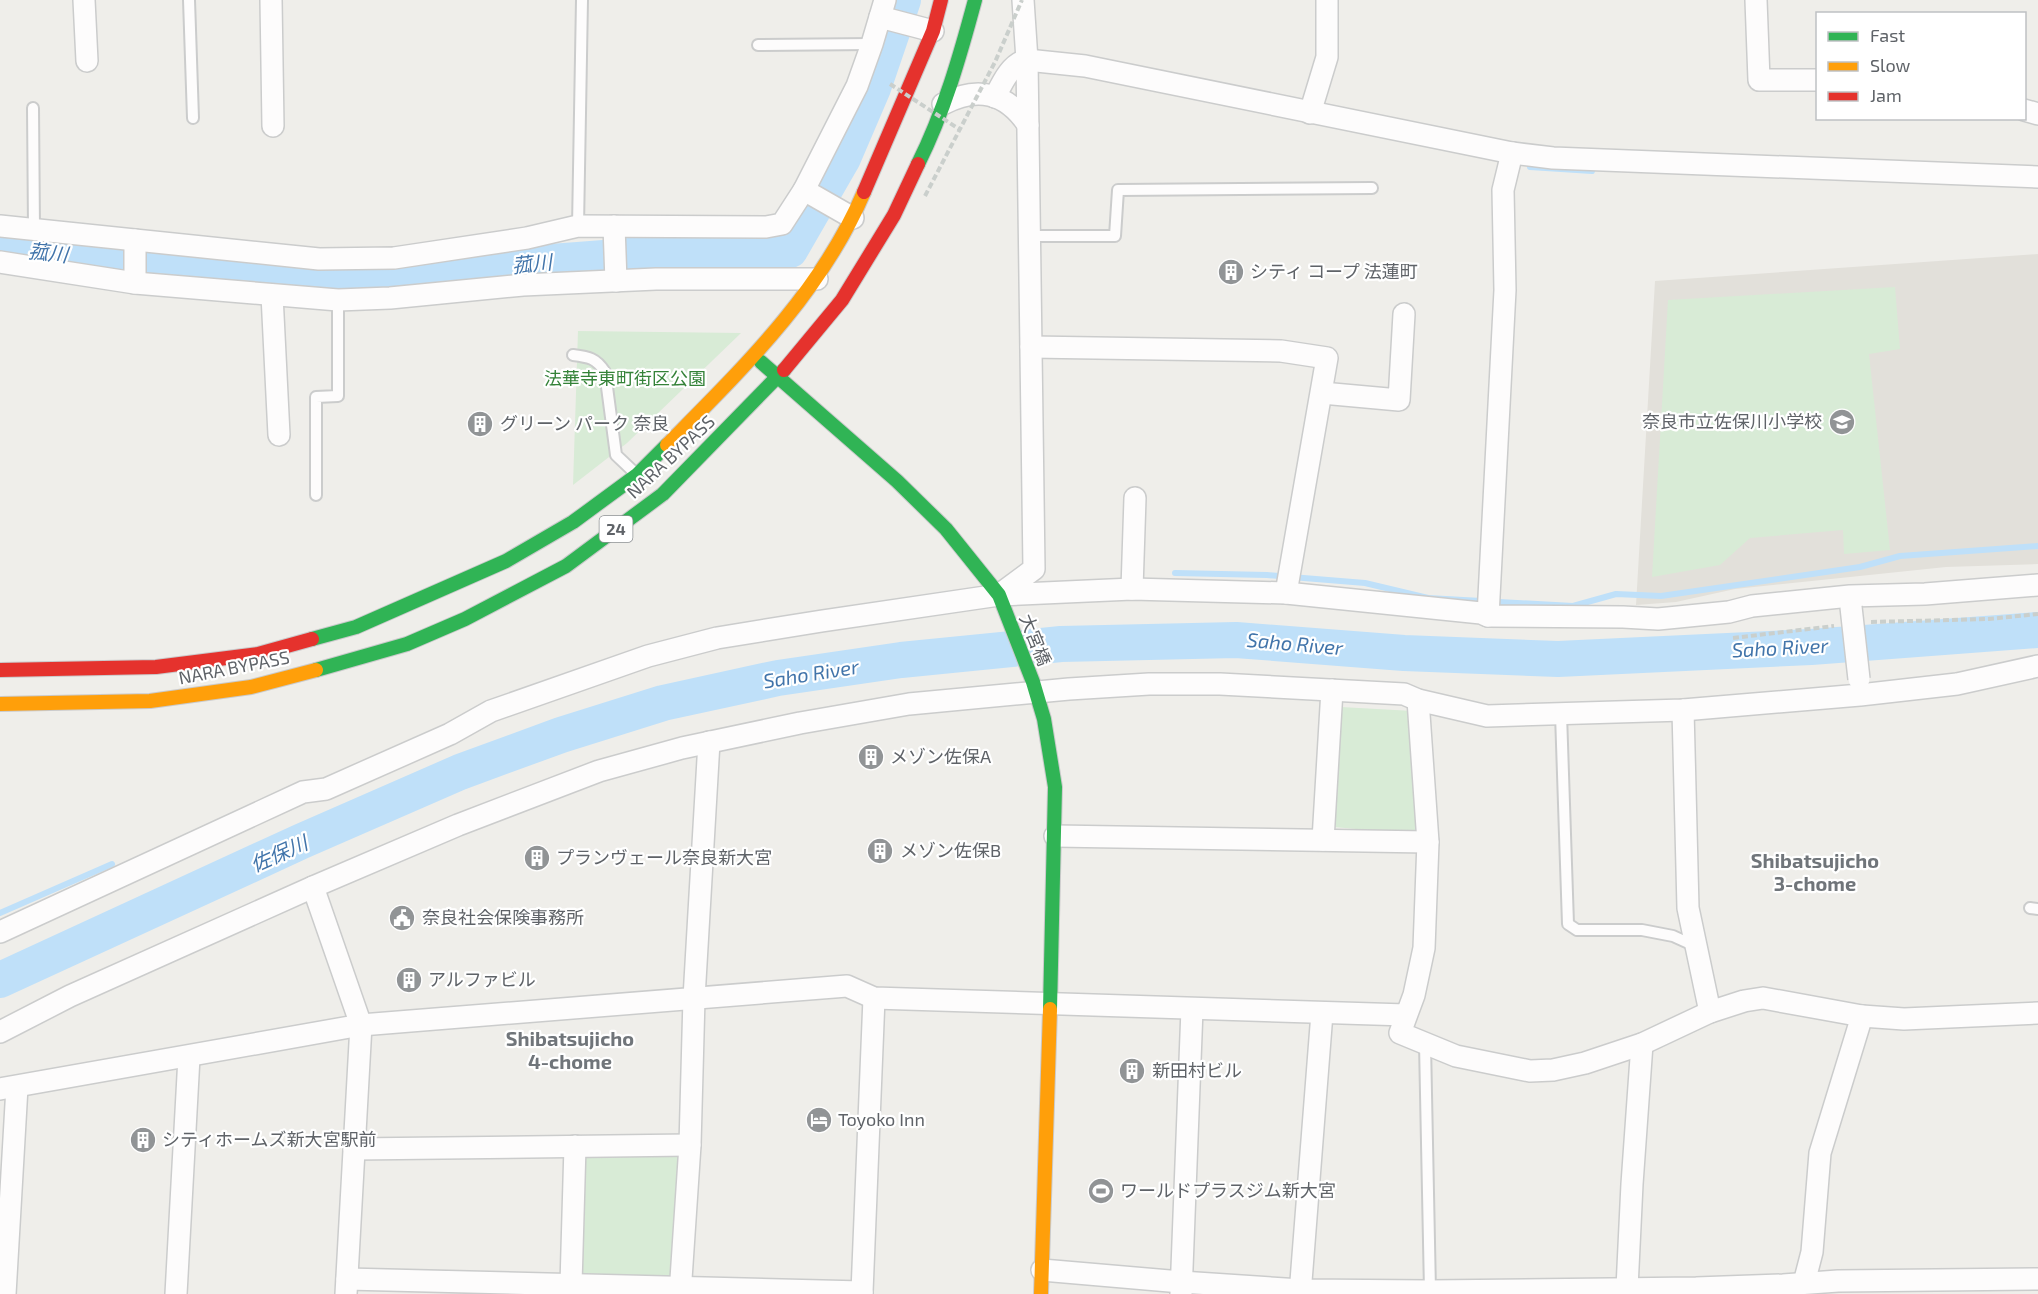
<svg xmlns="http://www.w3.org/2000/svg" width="2038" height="1294" font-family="'Exo 2','Noto Sans JP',sans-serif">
<rect width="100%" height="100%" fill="#efeeea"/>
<!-- education -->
<polygon fill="#e2e0da" points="2038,254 2038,564 1946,567 1735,589 1676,602 1636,605 1655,281"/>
<!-- green -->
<g fill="#d8ebd6">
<polygon points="1895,287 1900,349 1869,354 1890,550 1844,554 1843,530 1750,538 1720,565 1652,577 1668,300"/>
<polygon points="578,331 741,333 627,443 573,485"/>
<polygon points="1341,707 1413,711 1421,835 1334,827"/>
<polygon points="583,1152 675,1154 681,1156 678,1272 669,1281 579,1276"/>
</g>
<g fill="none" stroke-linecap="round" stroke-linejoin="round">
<!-- stream -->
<g stroke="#bfe0f9" stroke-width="6">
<polyline points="1530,167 1592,171"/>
<polyline points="1175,573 1267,575 1365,583 1428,598 1573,606 1616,594 1661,596 1860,567 1900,556 2038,546"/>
<polyline points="0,913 112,864"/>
</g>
<!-- river -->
<g stroke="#bfe0f9" stroke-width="36">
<polyline points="0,248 289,278 381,280 495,266 578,260 681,252 736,255 790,250 843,158 873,88 903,0"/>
<polyline points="0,980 302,841 460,772 561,735 663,703 778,678 901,660 1061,644 1236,640 1404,653 1558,659 1811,647 2038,630"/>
</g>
<!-- lane casing -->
<g stroke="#cbcccc" stroke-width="14">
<g id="lane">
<polyline points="189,0 193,118"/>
<polyline points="758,45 872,44"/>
<polyline points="33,108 34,229"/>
<polyline points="578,226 582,0"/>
<polyline points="1031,236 1115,236 1118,190 1372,188"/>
<path d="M573 355C589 357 596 358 605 372L616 455 635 473"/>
<polyline points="316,495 316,397 338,396 338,300"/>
<polyline points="1561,714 1568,924 1577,930 1642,930 1673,936 1695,946"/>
<polyline points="2030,908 2038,909"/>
<polyline points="1425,1044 1430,1291"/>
</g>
</g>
<!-- street casing -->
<g stroke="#cbcccc" stroke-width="24">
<g id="street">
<polyline points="84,0 87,61"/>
<polyline points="271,0 273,126"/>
<polyline points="1756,0 1759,80 1818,80"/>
<polyline points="880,17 933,31"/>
<path d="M995 97C1002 83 1011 63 1027 60L1085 66 1512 153 1553 158 2038 177"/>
<path d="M943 104C977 86 1006 92 1028 125"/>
<polyline points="2024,110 2038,114"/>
<polyline points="1310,113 1327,57 1327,0"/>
<polyline points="804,190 853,218"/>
<polyline points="0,226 319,259 394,258 527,238 578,226 766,227 782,224 804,190 857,86 872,44 885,0"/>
<polyline points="614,226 616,281"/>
<polyline points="0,262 135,283 338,300 390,298 523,285 656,279 817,279"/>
<polyline points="135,283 135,240"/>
<polyline points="272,295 279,435"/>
<polyline points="1031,347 1281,351 1327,358 1286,593"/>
<polyline points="1322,393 1399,400 1404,314"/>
<polyline points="1132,589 1135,498"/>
<polyline points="999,595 1034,569 1027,60 1023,0"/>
<polyline points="1488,616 1505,290 1503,190 1512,153"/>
<polyline points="1418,700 1428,842 1424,948 1414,995 1400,1033 1456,1056 1530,1071 1553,1070 1585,1063 1642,1044 1710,1012 1744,1001 1763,998 1862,1016 1904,1019 2038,1013"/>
<polyline points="1683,710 1688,908 1710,1012"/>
<polyline points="1055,836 1428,842"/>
<polyline points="1323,840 1332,690"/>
<polyline points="313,887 361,1025 346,1294"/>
<polyline points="0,932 303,792 326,789 450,734 491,711 648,656 717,638 822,621 999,595 1132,589 1286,593 1481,613 1488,616 1623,617 1658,619 1729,612 1752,606 1850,596 1925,594 2038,585"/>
<polyline points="0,1032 70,996 313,887 458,825 599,771 682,748 800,723 909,704 1069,689 1149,684 1220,684 1404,694 1418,700 1487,716 1683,710 1860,695 1957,684 2038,666"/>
<polyline points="0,1089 361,1025 847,986 874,998 1406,1015"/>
<polyline points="354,1149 690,1145"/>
<polyline points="1042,1270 1181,1282 1301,1290 1430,1291 1696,1288 1783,1285 1838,1281 2038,1279"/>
<polyline points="347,1279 862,1292 862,1294"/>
<polyline points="1804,1283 1812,1252 1820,1153 1862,1016"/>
<polyline points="571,1284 575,1146"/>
<polyline points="1627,1288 1632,1184 1642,1044"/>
<polyline points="862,1292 874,998"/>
<polyline points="5,1294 17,1087"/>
<polyline points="176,1294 189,1057"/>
<polyline points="680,1294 690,1145 694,998 709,742"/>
<polyline points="1181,1294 1192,1009"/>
<polyline points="1300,1294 1322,1013"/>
</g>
</g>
<!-- fast casing -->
<g stroke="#cacacb" stroke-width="16">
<g id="fast">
<path d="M918 164C944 112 960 56 975 0"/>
<polyline points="761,362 897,481 946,529 999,595 1033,682 1044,719 1055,787 1050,1009"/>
<polyline points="312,639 356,627 506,561 573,522 637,475 667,445"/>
<polyline points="316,670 407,644 465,619 566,566 663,494 784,370"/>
</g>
</g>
<!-- slow casing -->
<g stroke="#cacacb" stroke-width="16">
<g id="slow">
<path d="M667 445C743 368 821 293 864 192"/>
<polyline points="0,704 150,701 251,687 316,670"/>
<polyline points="1041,1294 1050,1009"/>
</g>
</g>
<!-- jam casing -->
<g stroke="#cacacb" stroke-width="16">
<g id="jam">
<polyline points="864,192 933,31 941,0"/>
<polyline points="784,370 842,300 894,215 918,164"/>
<polyline points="0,670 156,667 258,654 312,639"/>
</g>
</g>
<!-- path -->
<g stroke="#cacfcc" stroke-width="4" stroke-dasharray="6 3" stroke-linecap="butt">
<polyline points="1871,622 1989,619 2038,614"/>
<polyline points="1733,638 1834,626"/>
</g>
<!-- lane -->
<use href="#lane" stroke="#fdfcfc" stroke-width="10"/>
<!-- street -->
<use href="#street" stroke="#fdfcfc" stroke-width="21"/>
<!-- fast -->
<use href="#fast" stroke="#30b455" stroke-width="14"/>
<!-- slow -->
<use href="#slow" stroke="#ff9f0a" stroke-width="14"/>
<!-- jam -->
<use href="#jam" stroke="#e5322d" stroke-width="14"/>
<!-- street-bridge casing -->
<g stroke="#cbcccc" stroke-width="24" stroke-linecap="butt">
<polyline id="street-bridge" points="1851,607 1859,679"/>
</g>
<!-- path-bridge -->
<g stroke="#cacfcc" stroke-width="4" stroke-dasharray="6 3" stroke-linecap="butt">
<polyline points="890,84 959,129"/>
<polyline points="925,196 995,62 1022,0"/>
</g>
<!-- street-bridge -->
<use href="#street-bridge" stroke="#fdfcfc" stroke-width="21"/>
</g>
<!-- icons -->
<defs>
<g id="building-disc" transform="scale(1.35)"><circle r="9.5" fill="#919496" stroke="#fff"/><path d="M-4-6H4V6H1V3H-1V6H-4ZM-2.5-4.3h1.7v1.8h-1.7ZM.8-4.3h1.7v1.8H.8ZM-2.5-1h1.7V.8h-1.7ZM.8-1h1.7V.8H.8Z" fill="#fff"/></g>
<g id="school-disc" transform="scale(1.35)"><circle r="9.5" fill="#919496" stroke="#fff"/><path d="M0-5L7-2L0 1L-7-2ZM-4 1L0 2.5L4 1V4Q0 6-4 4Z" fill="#fff"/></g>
<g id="civic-disc" transform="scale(1.35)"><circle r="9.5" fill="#919496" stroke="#fff"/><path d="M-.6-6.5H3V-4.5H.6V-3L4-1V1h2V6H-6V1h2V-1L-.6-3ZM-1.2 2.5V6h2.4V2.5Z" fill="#fff"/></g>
<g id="hotel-disc" transform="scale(1.35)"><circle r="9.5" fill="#919496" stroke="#fff"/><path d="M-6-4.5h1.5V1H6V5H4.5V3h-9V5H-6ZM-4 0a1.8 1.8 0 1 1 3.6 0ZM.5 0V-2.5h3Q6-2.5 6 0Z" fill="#fff"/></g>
<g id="stadium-disc" transform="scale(1.35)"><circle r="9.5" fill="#919496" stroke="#fff"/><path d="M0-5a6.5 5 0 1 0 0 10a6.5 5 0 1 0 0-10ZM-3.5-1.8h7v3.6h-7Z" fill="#fff"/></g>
</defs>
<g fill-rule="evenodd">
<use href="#building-disc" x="1231" y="272"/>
<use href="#school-disc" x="1842" y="422"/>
<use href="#building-disc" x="480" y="424"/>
<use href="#building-disc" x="871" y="757"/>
<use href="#building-disc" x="880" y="851"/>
<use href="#building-disc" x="537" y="858"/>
<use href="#civic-disc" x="402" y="918"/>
<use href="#building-disc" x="409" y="980"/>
<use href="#building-disc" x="1132" y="1071"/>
<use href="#hotel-disc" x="819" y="1120"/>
<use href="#building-disc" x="143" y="1140"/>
<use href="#stadium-disc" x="1101" y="1191"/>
</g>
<g text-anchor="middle" stroke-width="4.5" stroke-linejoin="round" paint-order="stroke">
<!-- shield labels -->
<rect fill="#fff" stroke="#8f9295" stroke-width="1.5" x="599.5" y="516" width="33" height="26" rx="4.5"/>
<g font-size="16" font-weight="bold" fill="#5f6368">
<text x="616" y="535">24</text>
</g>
<!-- poi labels -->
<g font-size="18" fill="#5f6368" stroke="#fff" text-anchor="start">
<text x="1250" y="278">シティ コープ 法蓮町</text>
<text x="1822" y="428" text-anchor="end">奈良市立佐保川小学校</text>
<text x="500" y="430">グリーン パーク 奈良</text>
<text x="890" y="763">メゾン佐保A</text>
<text x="900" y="857">メゾン佐保B</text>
<text x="556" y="864">プランヴェール奈良新大宮</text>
<text x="422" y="924">奈良社会保険事務所</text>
<text x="428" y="986">アルファビル</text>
<text x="1152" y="1077">新田村ビル</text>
<text x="838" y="1126">Toyoko Inn</text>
<text x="162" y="1146">シティホームズ新大宮駅前</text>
<text x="1120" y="1197">ワールドプラスジム新大宮</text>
</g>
<!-- park labels -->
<g font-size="18" fill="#348238" stroke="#fff">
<text x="625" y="385">法華寺東町街区公園</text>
</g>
<!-- street labels -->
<g font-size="18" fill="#5f6368" stroke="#fff">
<text transform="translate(671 457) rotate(-43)" y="6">NARA BYPASS</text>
<text transform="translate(1035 640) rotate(68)" y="6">大宮橋</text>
<text transform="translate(234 668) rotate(-11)" y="6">NARA BYPASS</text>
</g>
<!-- water labels -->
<g font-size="20" font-style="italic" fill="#4174aa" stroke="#fff">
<text transform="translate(48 253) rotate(6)" y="7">菰川</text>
<text transform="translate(532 264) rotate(-6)" y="7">菰川</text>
<text transform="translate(1295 644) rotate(5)" y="7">Saho River</text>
<text transform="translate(1780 648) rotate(-3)" y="7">Saho River</text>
<text transform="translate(811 674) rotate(-9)" y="7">Saho River</text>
<text transform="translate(279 854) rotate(-24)" y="7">佐保川</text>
</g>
<!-- neighbourhood labels -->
<g font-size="20" font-weight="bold" fill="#70757a" stroke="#fff">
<text x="1815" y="868">Shibatsujicho<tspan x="1815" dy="23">3-chome</tspan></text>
<text x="570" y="1046">Shibatsujicho<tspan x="570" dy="23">4-chome</tspan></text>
</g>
</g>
<!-- legend -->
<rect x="1816" y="12" width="210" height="108" fill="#ffffff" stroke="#bfc1c3" stroke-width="1.5"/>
<rect x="1828" y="32" width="30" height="9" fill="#30b455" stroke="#bfc1c3" stroke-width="1.5"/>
<text x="1870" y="42" font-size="18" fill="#5f6368">Fast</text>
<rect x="1828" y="62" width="30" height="9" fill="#ff9f0a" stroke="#bfc1c3" stroke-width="1.5"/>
<text x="1870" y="72" font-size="18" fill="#5f6368">Slow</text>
<rect x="1828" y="92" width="30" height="9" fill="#e5322d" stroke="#bfc1c3" stroke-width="1.5"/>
<text x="1870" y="102" font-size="18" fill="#5f6368">Jam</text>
</svg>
